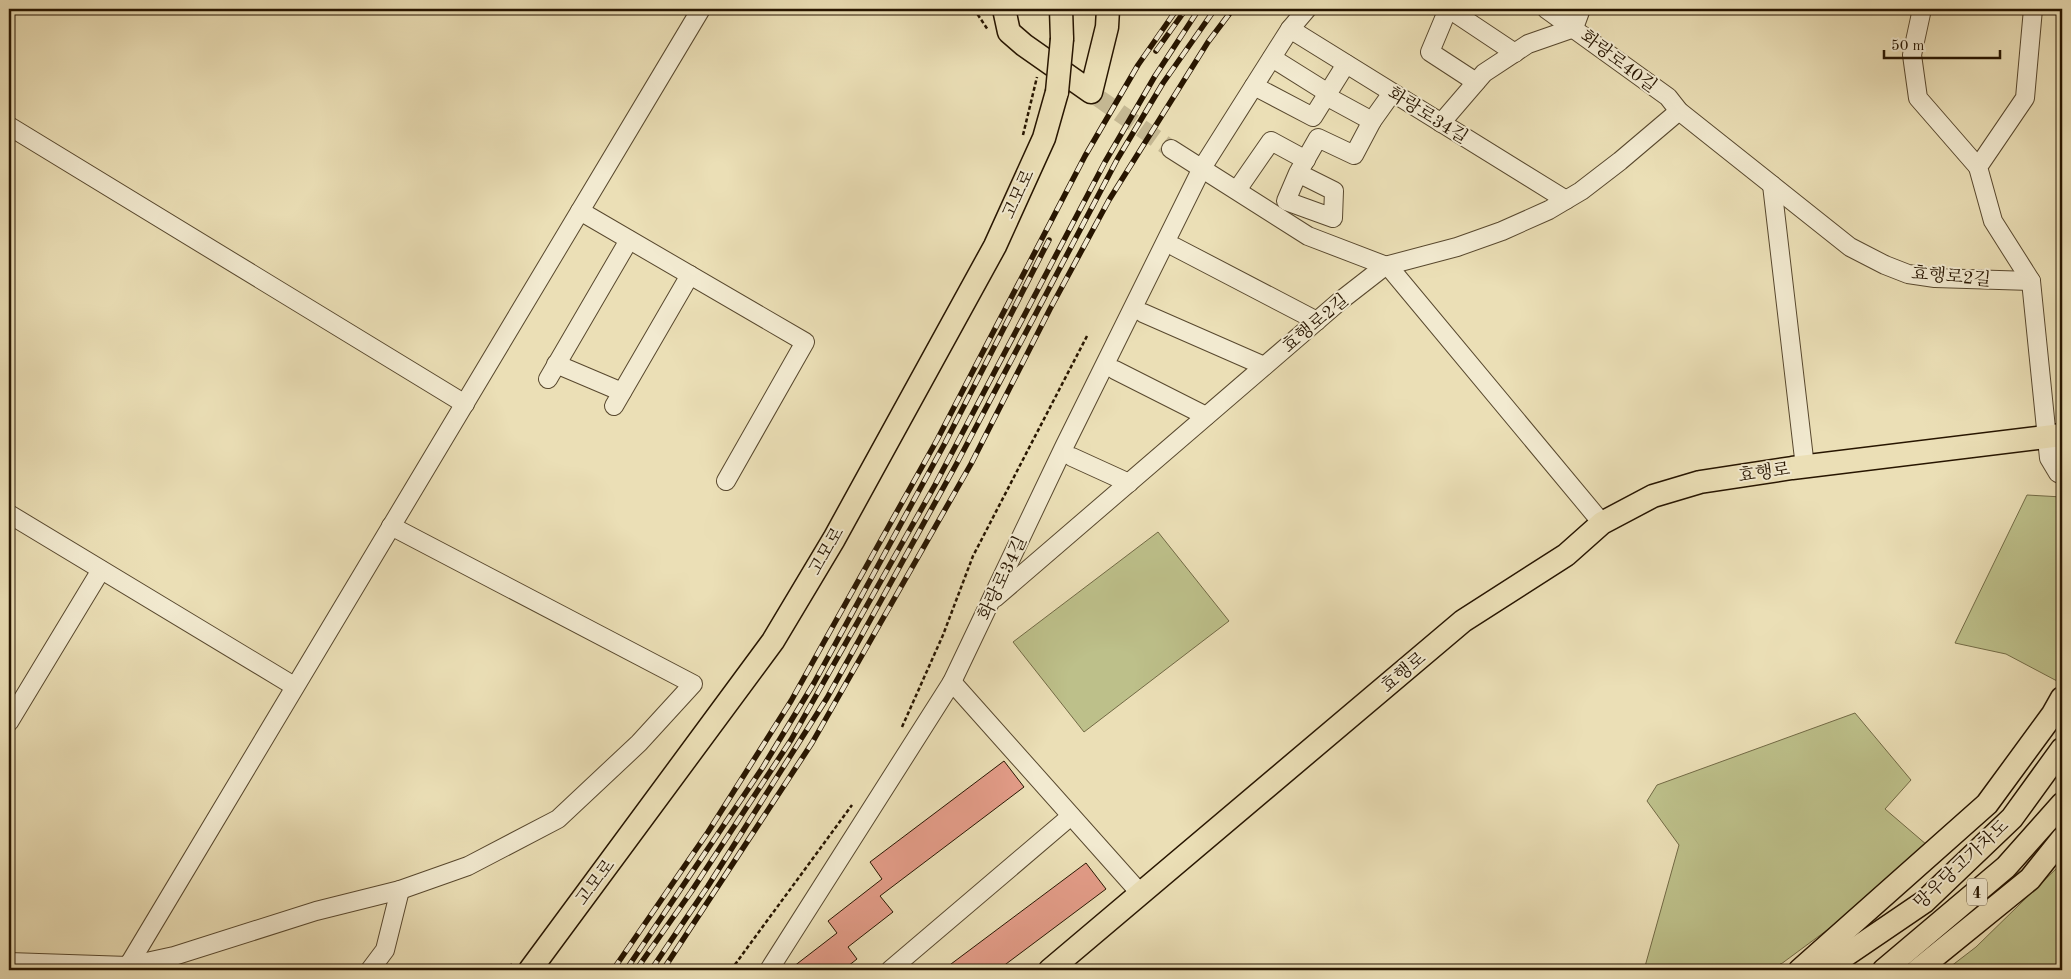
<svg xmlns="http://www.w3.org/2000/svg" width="2071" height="979" font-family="'Old Standard TT','Noto Serif KR',serif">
<rect width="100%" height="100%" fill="#ebdfb6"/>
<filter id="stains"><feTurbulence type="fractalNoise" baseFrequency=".004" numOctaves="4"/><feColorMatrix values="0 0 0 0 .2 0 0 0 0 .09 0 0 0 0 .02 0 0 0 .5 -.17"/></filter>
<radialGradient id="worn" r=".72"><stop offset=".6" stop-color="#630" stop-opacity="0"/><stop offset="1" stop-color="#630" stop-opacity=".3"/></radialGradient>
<!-- green -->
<g fill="#bdc08a" stroke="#726a45">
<polygon points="2027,495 2062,497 2062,671 2057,681 2006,654 1955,643"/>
<polygon points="1158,532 1229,621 1084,732 1013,642"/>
<polygon points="1855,713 1911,780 1885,809 1934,851 1773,970 1644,970 1679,845 1647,801 1657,785"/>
<polygon points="2062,863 2062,970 1946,970 1976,947"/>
</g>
<!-- building -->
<g fill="#e39c88" stroke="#271500">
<polygon points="1004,761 1024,787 880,896 893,912 848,947 857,959 843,970 789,970 837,933 828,921 882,879 870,862"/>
<polygon points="1086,863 1106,889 998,970 943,970"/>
</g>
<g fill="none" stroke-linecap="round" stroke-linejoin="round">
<!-- minor-tunnel -->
<polyline stroke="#c4b792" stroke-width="18" stroke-dasharray="18 9" stroke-linecap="butt" points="1097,97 1171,149"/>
<!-- minor casing -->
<g stroke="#58482e" stroke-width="20">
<g id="minor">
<polyline points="1448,9 1430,52 1476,82"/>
<polyline points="1449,9 1515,53"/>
<polyline points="1546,9 1668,97 1679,111 1850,247 1885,265 1908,274 1935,278 2031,281"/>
<polyline points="1922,9 1912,55 1918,98 1978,167"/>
<polyline points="2033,9 2025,98 1978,167 1993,221 2031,281 2049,458 2058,473 2062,475"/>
<polyline points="1290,29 1566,200"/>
<polyline points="1272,58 1328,93"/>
<polyline points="1254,86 1313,117 1346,64"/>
<polyline points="1326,96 1372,121 1392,93"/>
<polyline points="1441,123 1484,73 1528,44 1574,28 1581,9"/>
<polyline points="9,126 465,404"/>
<polyline points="1171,149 1308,236 1389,267 1602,523"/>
<polyline points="1298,173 1286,201 1333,218 1334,191 1298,173 1318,138 1354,155 1372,121"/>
<polyline points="1772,185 1805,467"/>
<polyline points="1237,190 1271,141 1306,160"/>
<polyline points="580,211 805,342 726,481"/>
<polyline points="1175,247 1317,321"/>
<polyline points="1143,313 1264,366"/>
<polyline points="556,364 622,392"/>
<polyline points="1115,370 1206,416"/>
<polyline points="548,379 629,240"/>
<polyline points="614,406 690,275"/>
<polyline points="1072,457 1129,483"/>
<polyline points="9,514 294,686"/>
<polyline points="995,598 1340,301 1385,266 1457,247 1502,231 1549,210 1581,191 1620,161 1679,111"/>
<polyline points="952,682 1141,894"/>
<polyline points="9,722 101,570"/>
<polyline points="9,962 128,966 701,9"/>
<polyline points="128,966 174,956 316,911 400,890 468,866 558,819 639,743 693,684 391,526"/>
<polyline points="370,970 385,950 400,890"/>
<polyline points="769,970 952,682 1064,447 1202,168 1290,29 1307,9"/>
<polyline points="890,970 1071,816"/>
</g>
</g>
<!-- major casing -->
<g stroke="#271500" stroke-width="25">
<g id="major">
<polyline points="1004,9 1009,32 1024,45 1091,92 1107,27 1108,9"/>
<polyline points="1061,9 1062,39"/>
<polyline points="530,970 773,641 834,539 995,246 1044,138 1057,92"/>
<polyline points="1050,970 1463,621 1566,555 1602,523 1653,496 1700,482 1792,468 2062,435"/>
<polyline points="1800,970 1987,804 2053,714 2062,698"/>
<polyline points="1824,970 1924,902 2012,818 2062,749"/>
<polyline points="1884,970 2006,867 2062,804"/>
<polyline points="1918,970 2030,879 2062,839"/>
</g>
</g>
<!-- path -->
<g stroke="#271500" stroke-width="2.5" stroke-dasharray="4 2.5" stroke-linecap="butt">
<polyline points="974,9 988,30"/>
<polyline points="1023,135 1037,77"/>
<polyline points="902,727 943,635 973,556 1087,336"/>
<polyline points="507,970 512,964"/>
<polyline points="731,970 852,805"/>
<polyline points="1773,970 1782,964"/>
</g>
<!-- minor -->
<use href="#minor" stroke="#f2ead0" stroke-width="18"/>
<!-- major -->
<use href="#major" stroke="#ebdfb6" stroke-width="22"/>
<!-- rail casing -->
<g stroke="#271500" stroke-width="5.5">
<g id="rail">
<polyline points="1156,51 1186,9"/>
<polyline points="613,970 708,832 791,701 937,440 1085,156 1138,65 1177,9"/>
<polyline points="626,970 763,767 814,683 945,443 1049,240"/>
<polyline points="636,970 691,892 791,740 935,485 1105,162 1155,76 1199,9"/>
<polyline points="651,970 708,886 827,698 957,463 1118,158 1163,83 1215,9"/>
<polyline points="663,970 812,743 971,464 1050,309 1109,200 1208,42 1233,9"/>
</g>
</g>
<!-- rail -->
<use href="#rail" stroke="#f2ead0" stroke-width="4" stroke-dasharray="11" stroke-linecap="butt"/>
<!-- major-bridge casing -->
<g stroke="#271500" stroke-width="25" stroke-linecap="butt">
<polyline id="major-bridge" points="1057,92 1062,39"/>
</g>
<!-- major-bridge -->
<use href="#major-bridge" stroke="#ebdfb6" stroke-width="22"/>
</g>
<g text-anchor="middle" stroke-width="4" stroke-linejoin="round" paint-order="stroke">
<!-- shield labels -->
<rect fill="#f2ead0" stroke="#64553e" stroke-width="1" x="1967" y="878.5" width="20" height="27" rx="4"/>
<g font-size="16" font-weight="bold" fill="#271500">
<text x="1977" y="898">4</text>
</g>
<!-- street labels -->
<g font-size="18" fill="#271500" stroke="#f2ead0">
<text transform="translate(1619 61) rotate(37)" y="6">화랑로40길</text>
<text transform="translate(1428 115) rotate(32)" y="6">화랑로34길</text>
<text transform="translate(1018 194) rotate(-65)" y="6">고모로</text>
<text transform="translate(1951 276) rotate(5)" y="6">효행로2길</text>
<text transform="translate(1315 323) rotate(-40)" y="6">효행로2길</text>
<text transform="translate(1764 472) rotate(-8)" y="6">효행로</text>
<text transform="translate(826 551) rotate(-60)" y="6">고모로</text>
<text transform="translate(1002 578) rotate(-65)" y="6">화랑로34길</text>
<text transform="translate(1403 672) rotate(-40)" y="6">효행로</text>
<text transform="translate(1961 864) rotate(-43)" y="6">망우당고가차도</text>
<text transform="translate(595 882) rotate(-53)" y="6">고모로</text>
</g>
</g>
<!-- margin -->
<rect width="2071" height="979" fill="none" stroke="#ebdfb6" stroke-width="30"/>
<rect x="10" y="10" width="2051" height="959" fill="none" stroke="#271500" stroke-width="2.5"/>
<rect x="15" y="15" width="2041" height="949" fill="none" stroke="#271500"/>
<!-- scale -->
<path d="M1884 50v8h116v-8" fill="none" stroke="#271500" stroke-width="2.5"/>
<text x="1891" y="50" font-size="15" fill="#271500" stroke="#f2ead0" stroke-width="4" paint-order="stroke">50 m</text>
<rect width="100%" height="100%" filter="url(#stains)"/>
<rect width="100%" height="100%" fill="url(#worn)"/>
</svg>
